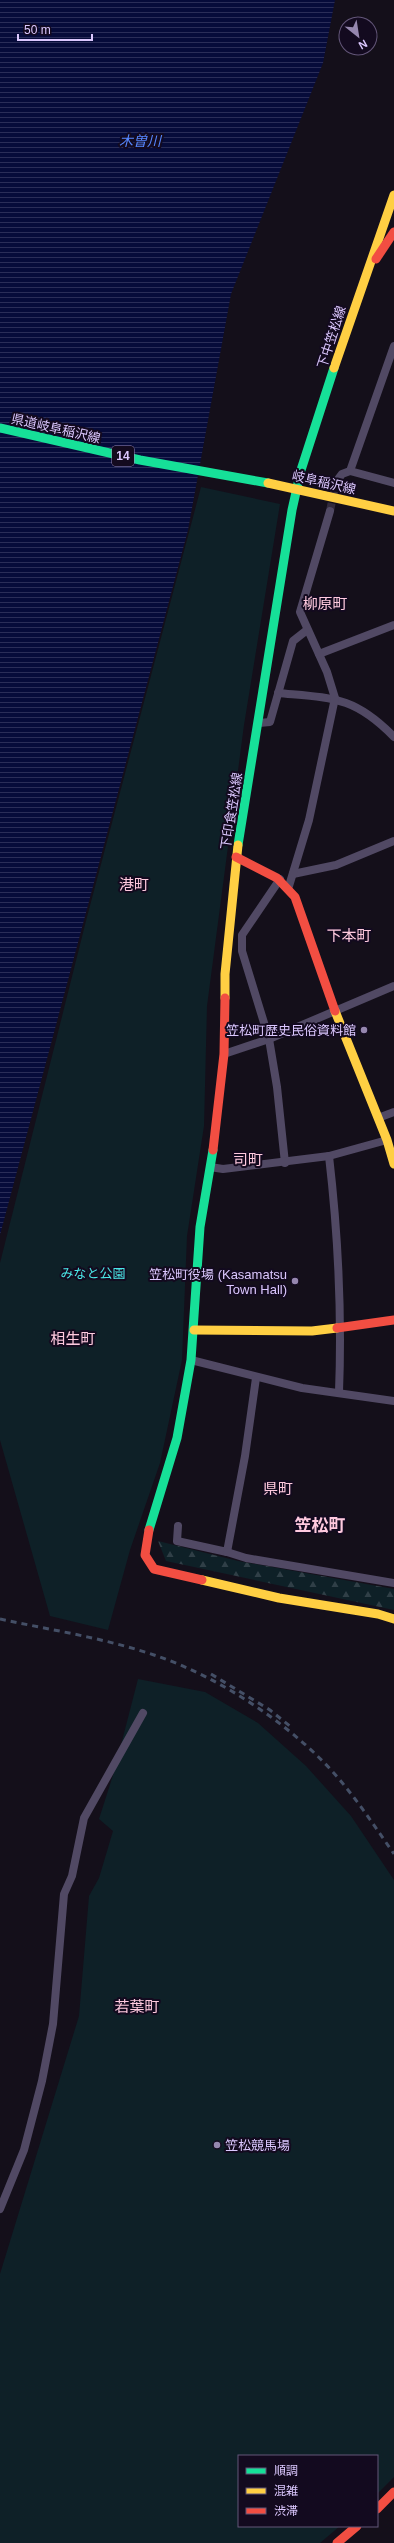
<svg xmlns="http://www.w3.org/2000/svg" width="394" height="2543" font-family="Arial,'Noto Sans JP',sans-serif">
<defs>
<pattern id="forest-firs" width="22" height="20" patternUnits="userSpaceOnUse"><rect width="22" height="20" fill="#0e2027"/><path d="M5 1l3.5 6h-7zM16 11l3.5 6h-7z" fill="#303f47"/></pattern>
<pattern id="water-rules" width="6" height="5" patternUnits="userSpaceOnUse"><rect width="6" height="5" fill="#060b3a"/><path d="M0 2.5h6" fill="none" stroke="#2a2d58"/></pattern>
</defs>
<rect width="100%" height="100%" fill="#140f1a"/>
<!-- forest -->
<polygon fill="url(#forest-firs)" points="158,1541 238,1561 394,1589 394,1610 166,1561"/>
<!-- park -->
<g fill="#0e2027">
<polygon points="201,487 280,504 244,725 207,1006 204,1126 187,1236 182,1360 160,1463 130,1550 108,1630 50,1616 0,1440 0,1263 87,917"/>
<polygon points="138,1679 205,1692 258,1723 306,1766 351,1816 394,1880 394,2477 377,2494 377,2456 239,2456 239,2526 340,2526 320,2543 0,2543 0,2274 79,2016 89,1896 99,1878 113,1831 99,1819 114,1772"/>
</g>
<!-- water -->
<polygon fill="url(#water-rules)" points="0,0 335,0 323,63 231,294 188,530 0,1235"/>
<g fill="none" stroke-linecap="round" stroke-linejoin="round">
<!-- street-tunnel -->
<polyline stroke="#322b3c" stroke-width="8" stroke-dasharray="8 4" stroke-linecap="butt" points="330,511 336,482"/>
<!-- street -->
<g stroke="#514964" stroke-width="8">
<polyline points="350,471 394,346"/>
<polyline points="336,482 342,474 350,471 394,483"/>
<polyline points="319,654 394,625"/>
<path d="M278 693C332 698 354 696 394 737"/>
<polyline points="259,723 270,722 293,641 307,630"/>
<polyline points="293,874 336,865 394,841"/>
<polyline points="280,879 242,935 242,951 269,1039 277,1087 285,1163"/>
<polyline points="289,886 309,820 335,698 327,672 300,612 330,511"/>
<polyline points="224,1054 269,1039 394,986"/>
<polyline points="378,1118 394,1112"/>
<path d="M329 1156C338 1234 342 1314 339 1392"/>
<polyline points="210,1167 223,1169 329,1156 387,1140"/>
<polyline points="191,1360 302,1388 394,1401"/>
<polyline points="178,1526 177,1541 227,1552 245,1456 256,1378"/>
<polyline points="227,1552 246,1558 394,1583"/>
<polyline points="0,2209 24,2150 42,2081 53,2024 64,1894 72,1876 84,1818 143,1713"/>
</g>
<!-- fast -->
<g stroke="#16e098" stroke-width="9">
<polyline points="0,428 140,460 268,483"/>
<polyline points="238,845 292,510 301,470 334,368"/>
<polyline points="149,1530 177,1438 191,1360 200,1227 213,1150"/>
</g>
<!-- slow -->
<g stroke="#ffcf43" stroke-width="9">
<polyline points="334,368 394,195"/>
<polyline points="268,483 394,511"/>
<polyline points="225,998 225,974 238,845"/>
<polyline points="335,1011 387,1140 394,1164"/>
<polyline points="194,1330 312,1331 337,1328"/>
<polyline points="202,1580 279,1598 378,1614 394,1619"/>
</g>
<!-- jam -->
<g stroke="#f24e42" stroke-width="9">
<polyline points="376,259 394,232"/>
<polyline points="236,857 277,878 295,897 335,1011"/>
<polyline points="213,1150 224,1054 225,998"/>
<polyline points="337,1328 394,1320"/>
<polyline points="149,1530 145,1555 154,1569 202,1580"/>
<polyline points="377,2509 394,2492"/>
<polyline points="337,2543 357,2526"/>
</g>
<!-- rail -->
<g stroke="#444f66" stroke-width="3" stroke-dasharray="6 5" stroke-linecap="butt">
<path d="M0 1619C51 1630 104 1638 154 1655 221 1677 300 1730 344 1785 362 1807 378 1831 394 1854"/>
<polyline points="211,1674 270,1710 291,1727"/>
</g>
</g>
<!-- markers -->
<g fill="#9687af" stroke="#130a1f" stroke-width="1.5">
<circle cx="364" cy="1030" r="4"/>
<circle cx="295" cy="1281" r="4"/>
<circle cx="217" cy="2145" r="4"/>
</g>
<g text-anchor="middle" stroke-width="4" stroke-linejoin="round" paint-order="stroke">
<!-- shield labels -->
<rect fill="#130a1f" stroke="#a08fbc" stroke-width="1" x="112" y="446" width="22" height="20" rx="3"/>
<g font-size="12" font-weight="bold" fill="#dcc8ff">
<text x="123" y="460">14</text>
</g>
<!-- street labels -->
<g font-size="13" fill="#dcc8ff" stroke="#130a1f">
<text transform="translate(331 337) rotate(-72)" y="5">下中笠松線</text>
<text transform="translate(56 428) rotate(13)" y="5">県道岐阜稲沢線</text>
<text transform="translate(324 482) rotate(13)" y="5">岐阜稲沢線</text>
<text transform="translate(231 811) rotate(-81)" y="5">下印食笠松線</text>
</g>
<!-- poi labels -->
<g font-size="13" fill="#dcc8ff" stroke="#130a1f" text-anchor="end">
<text x="356" y="1035">笠松町歴史民俗資料館</text>
<text x="287" y="1279">笠松町役場 (Kasamatsu<tspan x="287" dy="15">Town Hall)</tspan></text>
<text x="225" y="2150" text-anchor="start">笠松競馬場</text>
</g>
<!-- park labels -->
<g font-size="13" fill="#4be8e8" stroke="#130a1f">
<text x="93" y="1278">みなと公園</text>
</g>
<!-- water labels -->
<g font-size="14" font-style="italic" fill="#5687ff" stroke="#130a1f">
<text x="140" y="146">木曽川</text>
</g>
<!-- quarter labels -->
<g font-size="15" fill="#ffcadf" stroke="#130a1f">
<text x="325" y="609">柳原町</text>
<text x="134" y="890">港町</text>
<text x="349" y="941">下本町</text>
<text x="248" y="1165">司町</text>
<text x="73" y="1344">相生町</text>
<text x="278" y="1494">県町</text>
<text x="137" y="2012">若葉町</text>
</g>
<!-- district labels -->
<g font-size="17" font-weight="bold" fill="#ffcadf" stroke="#130a1f">
<text x="320" y="1531">笠松町</text>
</g>
</g>
<!-- legend -->
<rect x="238" y="2455" width="140" height="72" fill="#130a1f" stroke="#635679"/>
<rect x="246" y="2468" width="20" height="6" fill="#16e098" stroke="#635679"/>
<text x="274" y="2475" font-size="12" fill="#dcc8ff">順調</text>
<rect x="246" y="2488" width="20" height="6" fill="#ffcf43" stroke="#635679"/>
<text x="274" y="2495" font-size="12" fill="#dcc8ff">混雑</text>
<rect x="246" y="2508" width="20" height="6" fill="#f24e42" stroke="#635679"/>
<text x="274" y="2515" font-size="12" fill="#dcc8ff">渋滞</text>
<!-- north arrow -->
<g transform="translate(358 36) rotate(150)"><circle r="19" fill="#130a1f" stroke="#635679"/>
<path d="M0-3L7 15L0 10L-7 15Z" fill="#9687af"/>
<text y="-6" font-size="11" font-weight="bold" text-anchor="middle" fill="#dcc8ff">N</text>
</g>
<!-- scale -->
<path d="M18 34v6h74v-6" fill="none" stroke="#dcc8ff" stroke-width="2"/>
<text x="24" y="34" font-size="12" fill="#dcc8ff" stroke="#130a1f" stroke-width="3" paint-order="stroke">50 m</text>
</svg>
